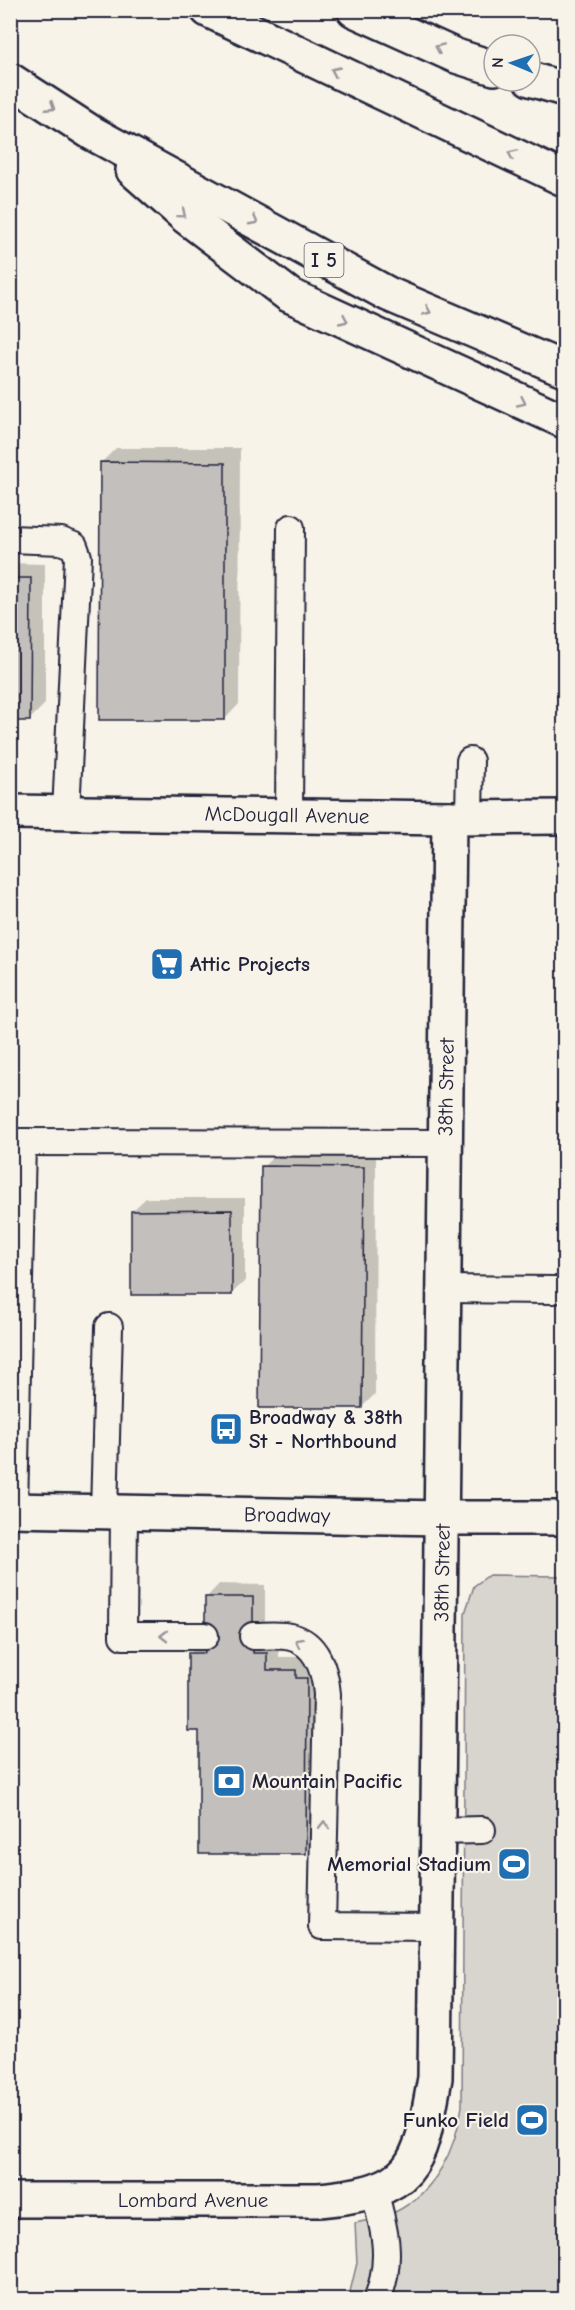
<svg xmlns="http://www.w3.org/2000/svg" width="575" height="2310" font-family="'Comic Neue',sans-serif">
<rect width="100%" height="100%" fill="#f7f3e8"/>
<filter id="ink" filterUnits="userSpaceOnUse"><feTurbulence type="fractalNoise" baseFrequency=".0167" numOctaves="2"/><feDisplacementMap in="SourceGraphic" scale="12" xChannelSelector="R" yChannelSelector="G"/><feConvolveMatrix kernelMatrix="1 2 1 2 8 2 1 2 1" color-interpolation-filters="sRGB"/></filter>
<g filter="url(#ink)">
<!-- green -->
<path fill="#d8d5cf" stroke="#7d7c85" stroke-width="1.5" d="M489 1575 564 1576V2299L348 2300 357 2263 355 2223C368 2220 383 2218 395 2212 436 2192 456 2149 462 2106L465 1613 474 1586Z"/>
<!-- shadow -->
<g fill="#0003">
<polygon points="116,448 240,448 239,704 225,719 101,463"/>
<polygon points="10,563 45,564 45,704 30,719 10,719"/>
<polygon points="276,1154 376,1155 375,1394 362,1407 263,1167"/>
<polygon points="146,1198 245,1198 245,1281 231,1294 132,1211"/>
<polygon points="219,1584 265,1585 265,1641 279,1641 279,1657 309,1657 319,1666 319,1839 306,1852 201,1730 190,1654 203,1641 206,1641 206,1598"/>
</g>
<!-- building -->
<g fill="#c2bfbd" stroke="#22223b" stroke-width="1.5">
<polygon points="100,462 225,463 225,720 99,720"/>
<polygon points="10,578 31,578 30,721 10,721"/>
<polygon points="261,1166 364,1167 362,1408 259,1408"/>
<polygon points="232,1210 232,1295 131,1295 131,1211"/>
<polygon points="205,1597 253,1597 253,1653 267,1653 267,1670 296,1670 296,1678 307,1678 306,1854 199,1854 199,1731 188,1731 188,1653 205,1653"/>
</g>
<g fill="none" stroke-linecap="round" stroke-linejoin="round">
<!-- service casing -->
<g stroke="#22223b" stroke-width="30">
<g id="service">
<polyline points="10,539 61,541 74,546 78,557 66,813"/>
<polyline points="289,815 291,528"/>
<polyline points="469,817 470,761"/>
<polyline points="10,1142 446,1143"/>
<polyline points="445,1289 554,1290"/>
<polyline points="14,1510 22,1142"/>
<polyline points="104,1512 109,1327"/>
<polyline points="124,1512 123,1636 205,1636"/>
<path d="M253 1636C264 1636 280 1634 291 1637 317 1643 325 1671 327 1694L322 1926 435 1927"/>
<polyline points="437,1831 482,1830"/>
<path d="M374 2191C385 2230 393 2260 377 2300"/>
</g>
</g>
<!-- minor casing -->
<g stroke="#22223b" stroke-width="38">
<g id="minor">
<polyline points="10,812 449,818 564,817"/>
<path d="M10 2200H319C417 2191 419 2167 435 2078L449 818"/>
</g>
</g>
<!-- primary casing -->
<g stroke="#22223b" stroke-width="38">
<polyline id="primary" points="10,1510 443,1518 564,1518"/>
</g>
<!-- motorway casing -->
<g stroke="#22223b" stroke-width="38">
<g id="motorway">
<polyline points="208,10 564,179"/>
<polyline points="354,10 456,56 494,68"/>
<polyline points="530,79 564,89"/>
<polyline points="10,80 92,133 388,294 564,369"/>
<polyline points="133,170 185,216 289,295 564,421"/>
</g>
</g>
<!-- service -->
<use href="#service" stroke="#f7f3e8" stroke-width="26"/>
<!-- minor -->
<use href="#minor" stroke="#f7f3e8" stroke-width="33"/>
<!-- primary -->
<use href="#primary" stroke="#f7f3e8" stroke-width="33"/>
<!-- motorway -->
<use href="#motorway" stroke="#f7f3e8" stroke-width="33"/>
</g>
<!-- one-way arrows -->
<defs><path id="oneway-chevron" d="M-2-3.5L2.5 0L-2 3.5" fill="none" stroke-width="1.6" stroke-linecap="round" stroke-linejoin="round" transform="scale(1.5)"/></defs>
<g stroke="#97959a">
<use href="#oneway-chevron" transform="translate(439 48) rotate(-156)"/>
<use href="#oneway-chevron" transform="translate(335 71) rotate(-155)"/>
<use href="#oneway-chevron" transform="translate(51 107) rotate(33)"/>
<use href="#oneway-chevron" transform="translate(512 154) rotate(-155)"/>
<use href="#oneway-chevron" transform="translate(182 214) rotate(40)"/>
<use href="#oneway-chevron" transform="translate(254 221) rotate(28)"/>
<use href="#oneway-chevron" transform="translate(427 311) rotate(23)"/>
<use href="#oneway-chevron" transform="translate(344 320) rotate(25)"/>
<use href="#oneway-chevron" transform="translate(522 402) rotate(25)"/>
<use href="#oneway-chevron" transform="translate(164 1636) rotate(-180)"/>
<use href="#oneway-chevron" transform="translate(299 1642) rotate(-152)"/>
<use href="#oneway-chevron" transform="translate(324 1825) rotate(-89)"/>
</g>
</g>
<!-- icons -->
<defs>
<g id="supermarket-square" transform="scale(1.725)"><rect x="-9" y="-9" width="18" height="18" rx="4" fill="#1f6fb2" stroke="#f7f3e8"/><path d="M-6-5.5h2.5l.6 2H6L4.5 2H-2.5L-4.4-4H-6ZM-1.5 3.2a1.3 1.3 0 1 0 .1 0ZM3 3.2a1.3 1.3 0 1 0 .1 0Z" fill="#fff"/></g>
<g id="bus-square" transform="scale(1.725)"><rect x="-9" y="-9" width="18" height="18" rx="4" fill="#1f6fb2" stroke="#f7f3e8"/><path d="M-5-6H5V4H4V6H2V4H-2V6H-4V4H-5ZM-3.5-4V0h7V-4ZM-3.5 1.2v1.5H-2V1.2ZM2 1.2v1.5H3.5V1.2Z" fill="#fff"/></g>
<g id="bank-square" transform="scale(1.725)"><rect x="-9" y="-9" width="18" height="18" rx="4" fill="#1f6fb2" stroke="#f7f3e8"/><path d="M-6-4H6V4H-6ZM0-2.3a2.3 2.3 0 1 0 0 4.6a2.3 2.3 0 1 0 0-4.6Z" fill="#fff"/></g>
<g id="stadium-square" transform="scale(1.725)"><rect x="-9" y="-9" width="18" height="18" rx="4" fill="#1f6fb2" stroke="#f7f3e8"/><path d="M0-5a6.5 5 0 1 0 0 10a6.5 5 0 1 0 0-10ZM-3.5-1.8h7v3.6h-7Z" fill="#fff"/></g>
</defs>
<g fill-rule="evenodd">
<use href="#supermarket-square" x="167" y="964"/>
<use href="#bus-square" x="226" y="1429"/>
<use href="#bank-square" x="229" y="1781"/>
<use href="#stadium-square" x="514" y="1864"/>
<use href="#stadium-square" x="532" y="2120"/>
</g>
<g text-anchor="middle" stroke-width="4.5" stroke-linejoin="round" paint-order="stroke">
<!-- shield labels -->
<rect fill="#f7f3e8" stroke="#62616f" stroke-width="1.5" x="304.5" y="243" width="39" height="34" rx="4.5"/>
<g font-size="20" font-weight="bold" fill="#22223b">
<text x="324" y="267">I 5</text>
</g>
<!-- street labels -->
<g font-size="21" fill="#22223b" stroke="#f7f3e8">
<text transform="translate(287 815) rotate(1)" y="7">McDougall Avenue</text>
<text transform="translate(446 1087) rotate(-89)" y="7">38th Street</text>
<text transform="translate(287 1515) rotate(1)" y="7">Broadway</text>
<text transform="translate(442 1573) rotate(-89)" y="7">38th Street</text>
<text x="193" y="2207">Lombard Avenue</text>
</g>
<!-- poi labels -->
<g font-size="21" font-weight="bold" fill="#22223b" stroke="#f7f3e8" text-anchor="start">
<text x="190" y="971">Attic Projects</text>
<text x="249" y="1424">Broadway &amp; 38th<tspan x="249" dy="24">St - Northbound</tspan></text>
<text x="252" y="1788">Mountain Pacific</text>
<text x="491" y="1871" text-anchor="end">Memorial Stadium</text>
<text x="509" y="2127" text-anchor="end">Funko Field</text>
</g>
</g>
<!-- margin -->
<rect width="575" height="2310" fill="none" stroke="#f7f3e8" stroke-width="36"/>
<rect x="18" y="18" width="539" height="2274" fill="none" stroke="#22223b" stroke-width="2" filter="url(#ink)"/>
<!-- north arrow -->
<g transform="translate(512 63) rotate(272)"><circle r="28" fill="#f7f3e8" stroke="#a29fa3" stroke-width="1.5"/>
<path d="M0-4.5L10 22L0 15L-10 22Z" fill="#1f6fb2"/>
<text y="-9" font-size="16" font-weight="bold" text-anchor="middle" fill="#22223b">N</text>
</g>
</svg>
